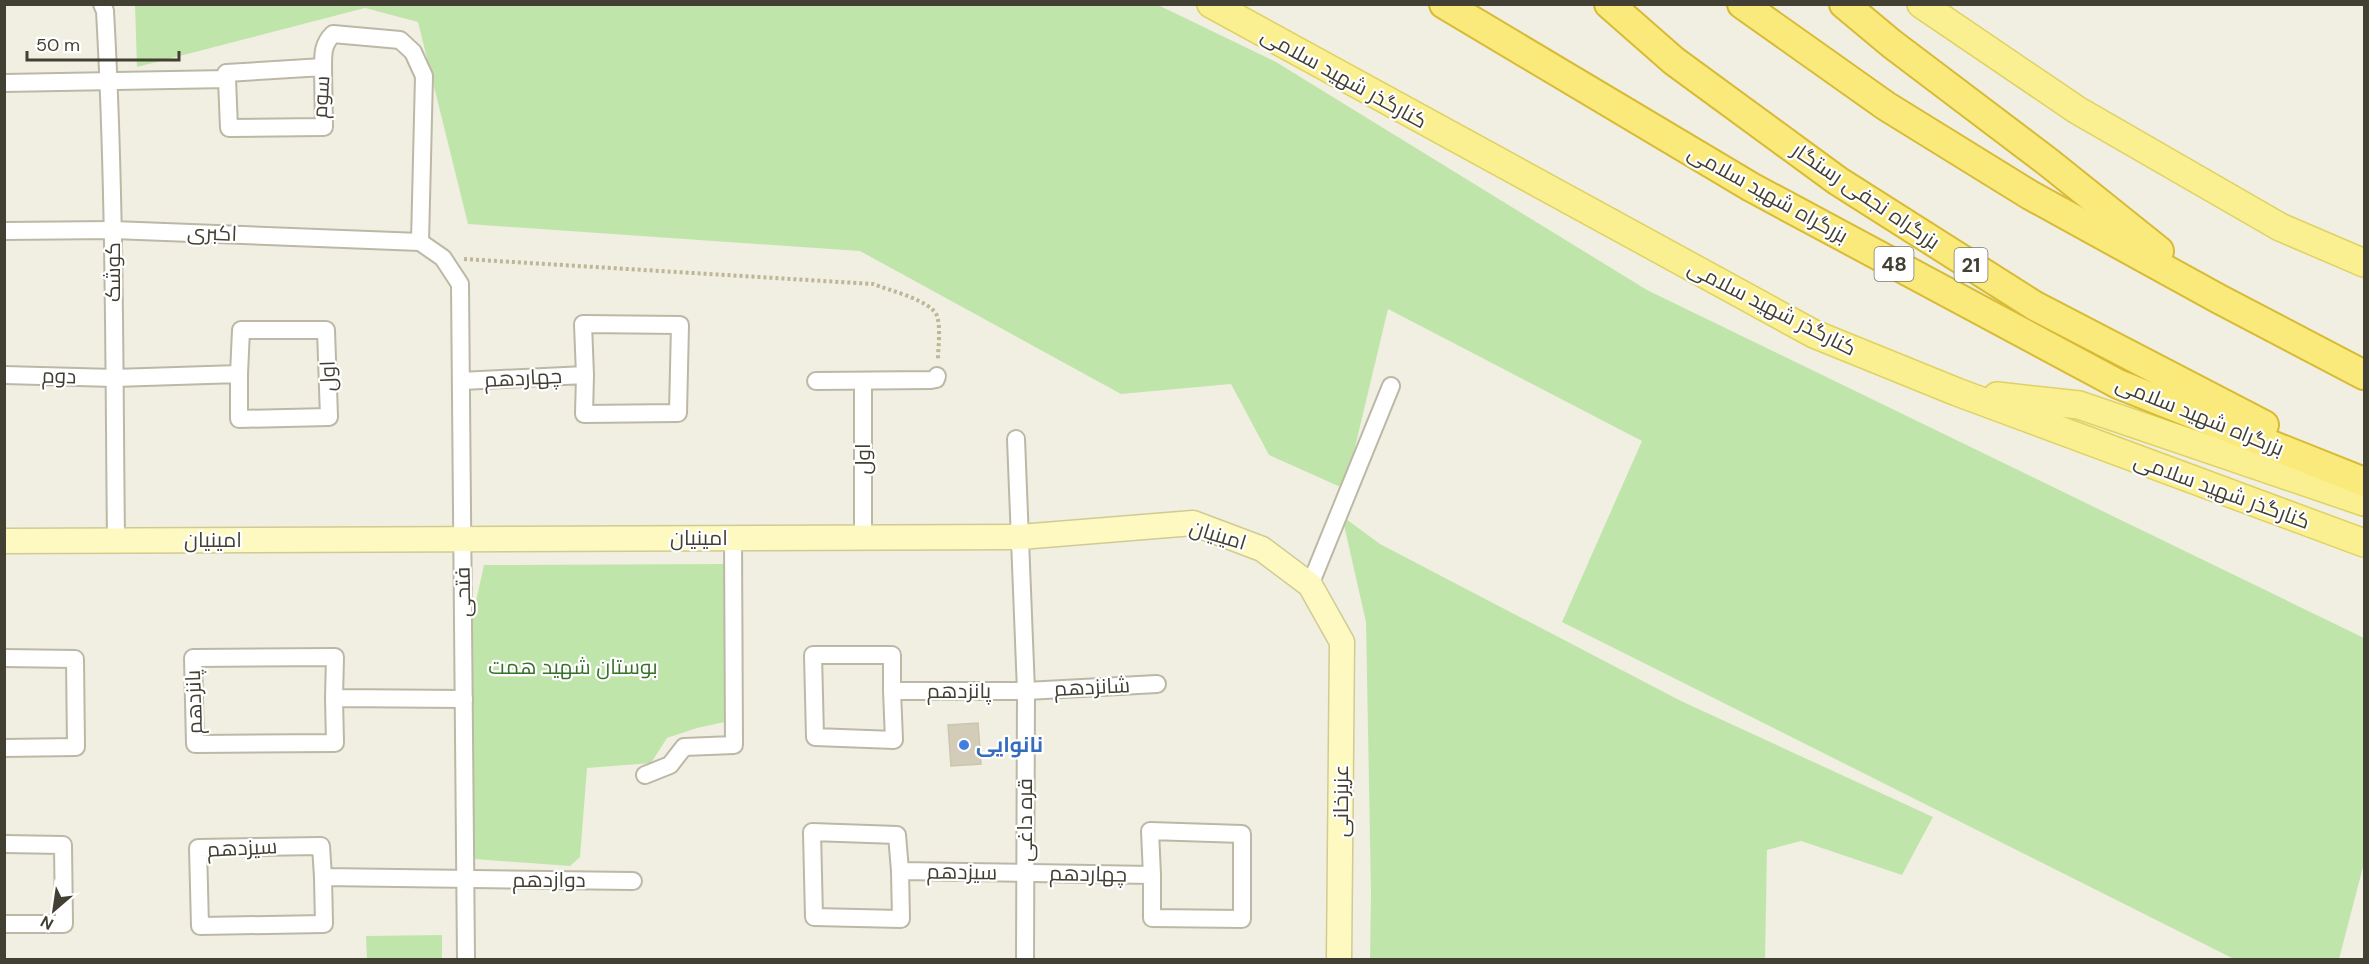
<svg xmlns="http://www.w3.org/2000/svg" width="2369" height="964" font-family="'DM Sans',Cairo,sans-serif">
<rect width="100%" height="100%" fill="#f1efe2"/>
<!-- green -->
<g fill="#c0e5ab">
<polygon points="135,5 1158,5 1276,62 1647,290 2364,638 2364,863 2339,959 2234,959 1562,622 1642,441 1388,309 1345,489 1269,455 1231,384 1121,394 860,251 468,224 418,22 365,8 137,67"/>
<polygon points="1342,516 1380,544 1681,701 1933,817 1902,875 1801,841 1767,850 1765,959 1370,959 1371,893 1366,622"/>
<polygon points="727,564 729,721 697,728 667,738 651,763 587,768 580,857 570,866 474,859 468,792 471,624 484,565"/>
<polygon points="442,935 442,959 367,959 366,936"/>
</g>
<!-- building -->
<polygon fill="#d2ccb8" stroke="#ccc6ac" stroke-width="1.5" points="978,723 981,764 951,766 948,725"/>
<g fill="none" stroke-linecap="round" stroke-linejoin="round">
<!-- minor casing -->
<g stroke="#bcb8a5" stroke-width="20">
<g id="minor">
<path d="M102 4 105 11C115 187 114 364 116 540"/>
<path d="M323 67C323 53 323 44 333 34L400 40 413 52 424 76 420 242"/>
<polyline points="4,83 227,79 229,128 324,127 323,67 226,73 227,79"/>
<polyline points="4,231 113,230 420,242"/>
<polyline points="420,242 443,258 460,284 466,960"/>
<polyline points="4,375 114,378 239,374 239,419 329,417 326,330 241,330 239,374"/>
<polyline points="461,381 585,375 584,414 678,413 680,325 583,324 585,375"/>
<polyline points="816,381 931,380 936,379 937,376"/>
<polyline points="863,381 863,537"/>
<polyline points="1016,439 1026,691 1025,960"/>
<polyline points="1310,585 1391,386"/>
<polyline points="4,658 75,659 76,747 4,748"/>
<polyline points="892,691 892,655 813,655 815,737 894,740 892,691 1026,691 1157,684"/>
<polyline points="334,698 335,657 193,658 195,744 335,743 334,698 464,699"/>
<polyline points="645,775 670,765 684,747 734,745 733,538"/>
<polyline points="4,844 63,845 64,924 4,924"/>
<polyline points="900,871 897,835 812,832 814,917 901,919 900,871 1152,875 1152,918 1242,919 1242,834 1150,831 1152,875"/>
<polyline points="323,877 321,846 198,848 200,926 324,924 323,877 633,881"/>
</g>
</g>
<!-- secondary casing -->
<g stroke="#d0cb93" stroke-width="27">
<polyline id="secondary" points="4,541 1020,537 1193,523 1262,549 1310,585 1342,642 1339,960"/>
</g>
<!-- primary casing -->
<g stroke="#dfd162" stroke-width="30">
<g id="primary">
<polyline points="1211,4 1814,334 1957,392 2364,543"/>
<polyline points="1921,4 2077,110 2280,227 2364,263"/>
<polyline points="1997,396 2079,405 2364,502"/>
</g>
</g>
<!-- trunk casing -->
<g stroke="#d8ba35" stroke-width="32">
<g id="trunk">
<polyline points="1444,4 1751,187 2118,384 2364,482"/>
<polyline points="1609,4 1674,61 1838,181 2035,306 2264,425"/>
<polyline points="1742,4 1886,106 2030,195 2219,299 2364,375"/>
<polyline points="1844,4 1892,44 2048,162 2159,251"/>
</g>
</g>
<!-- path -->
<path stroke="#bdb697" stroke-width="4" stroke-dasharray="3 3" stroke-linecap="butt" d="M464 259 873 284C888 290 931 300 937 316 941 328 938 347 938 360"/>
<!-- minor -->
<use href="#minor" stroke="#fff" stroke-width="16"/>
<!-- secondary -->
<use href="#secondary" stroke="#fdf9c0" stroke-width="24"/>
<!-- primary -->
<use href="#primary" stroke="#fbf091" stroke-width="27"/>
<!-- trunk -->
<use href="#trunk" stroke="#faea7b" stroke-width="28"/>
</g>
<!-- markers -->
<circle fill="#3f7fe0" stroke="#fff" stroke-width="2" cx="964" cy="745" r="6"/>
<g text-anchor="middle" stroke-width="4.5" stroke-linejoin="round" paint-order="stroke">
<!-- shield labels -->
<g fill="#fff" stroke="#7b7970" stroke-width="1.5">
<rect x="1874.5" y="247" width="39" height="34" rx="4.5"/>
<rect x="1954.5" y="248" width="33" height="34" rx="4.5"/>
</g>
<g font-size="20" font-weight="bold" fill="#423f33">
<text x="1894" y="271">48</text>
<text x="1971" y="272">21</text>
</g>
<!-- street labels -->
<g font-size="21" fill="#423f33" stroke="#fff">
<text transform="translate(1344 78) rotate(29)" y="7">کنارگذر شهید سلامی</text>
<text transform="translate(321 97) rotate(-86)" y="7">سوم</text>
<text transform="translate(1768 194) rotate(29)" y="7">بزرگراه شهید سلامی</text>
<text transform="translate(1866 196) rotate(34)" y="7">بزرگراه نجفی رستگار</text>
<text transform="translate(212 233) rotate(2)" y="7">اکبری</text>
<text transform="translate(113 272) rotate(-90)" y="7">کوشک</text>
<text transform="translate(1772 308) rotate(27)" y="7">کنارگذر شهید سلامی</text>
<text transform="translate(59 376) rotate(2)" y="7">دوم</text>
<text transform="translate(328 376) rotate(-92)" y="7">اول</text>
<text transform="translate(523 378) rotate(-3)" y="7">چهاردهم</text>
<text transform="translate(2200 416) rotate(22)" y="7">بزرگراه شهید سلامی</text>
<text transform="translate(863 459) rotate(-90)" y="7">اول</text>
<text transform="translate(2222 491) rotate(20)" y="7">کنارگذر شهید سلامی</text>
<text transform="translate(1218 535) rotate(17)" y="7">امینیان</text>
<text x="699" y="545">امینیان</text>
<text x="213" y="547">امینیان</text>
<text transform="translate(463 592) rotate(-91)" y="7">فتحی</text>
<text transform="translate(1092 687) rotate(-3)" y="7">شانزدهم</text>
<text x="959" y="698">پانزدهم</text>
<text transform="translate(194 702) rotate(-92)" y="7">پانزدهم</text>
<text transform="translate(1341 801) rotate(-90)" y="7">عزیزخانی</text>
<text transform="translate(1025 820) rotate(-90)" y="7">قره داغی</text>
<text transform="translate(242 848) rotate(-3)" y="7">سیزدهم</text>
<text transform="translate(962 872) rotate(1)" y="7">سیزدهم</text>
<text transform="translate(1088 874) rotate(1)" y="7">چهاردهم</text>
<text x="549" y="887">دوازدهم</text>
</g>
<!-- park labels -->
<g font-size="21" fill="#377129" stroke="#fff">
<text x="573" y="674">بوستان شهید همت</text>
</g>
<!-- shop labels -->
<g font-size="21" font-weight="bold" fill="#366cbe" stroke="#fff" text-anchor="start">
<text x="976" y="752">نانوایی</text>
</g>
</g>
<!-- border -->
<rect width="2369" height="964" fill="none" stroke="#423f33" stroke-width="12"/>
<!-- north arrow -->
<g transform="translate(54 910) rotate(209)" stroke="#ffffff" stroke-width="4.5" paint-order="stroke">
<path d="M0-4.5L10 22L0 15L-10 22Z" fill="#423f33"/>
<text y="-9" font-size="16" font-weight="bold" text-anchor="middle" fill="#423f33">N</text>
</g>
<!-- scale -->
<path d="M27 51v9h152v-9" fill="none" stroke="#423f33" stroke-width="3"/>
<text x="36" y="51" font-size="18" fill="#423f33" stroke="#ffffff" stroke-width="4.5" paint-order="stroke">50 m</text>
</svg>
